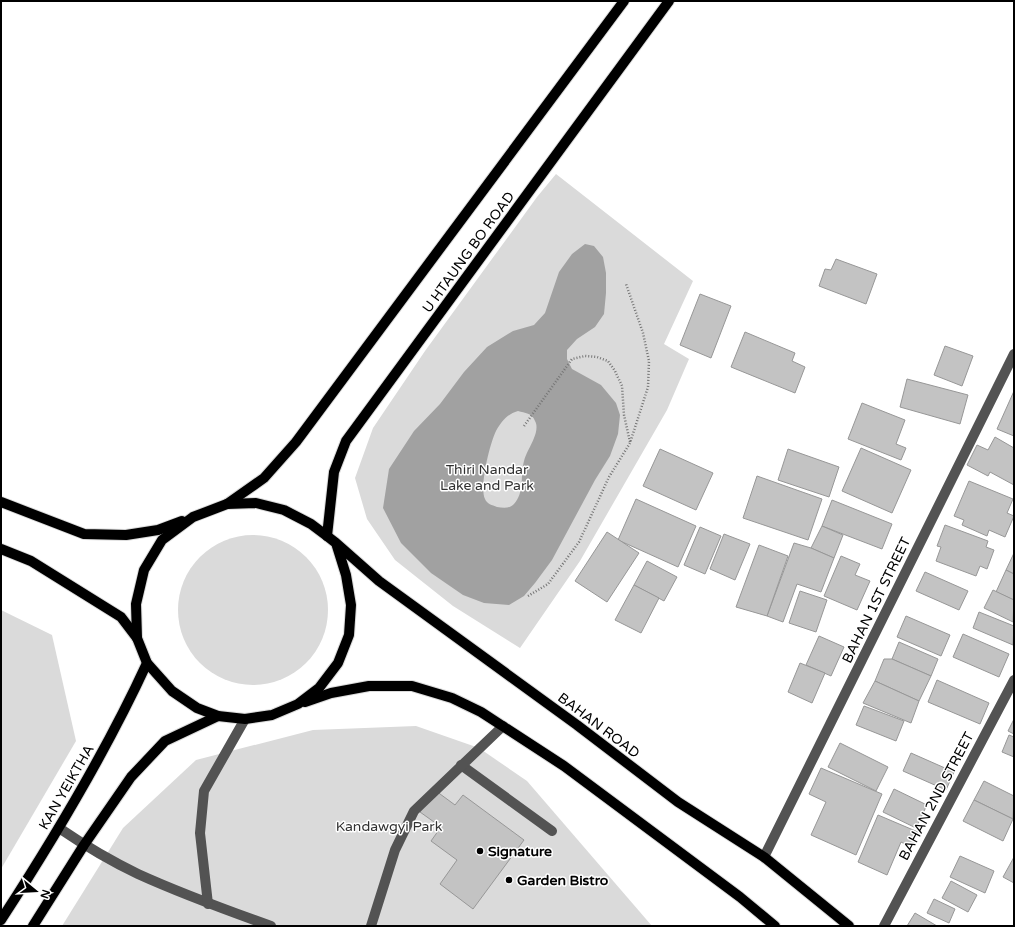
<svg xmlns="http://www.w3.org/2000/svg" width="1015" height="927" font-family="'Varela Round',sans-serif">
<rect width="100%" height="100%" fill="#fff"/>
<!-- green -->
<g fill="#dadada">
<polygon points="556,174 693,281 664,344 689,359 667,410 580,561 520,648 453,606 395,560 367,519 355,478 373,428 425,351 537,197"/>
<circle cx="253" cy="610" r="75"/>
<polygon points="1,610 52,635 76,741 1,869"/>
<polygon points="416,726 479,748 527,781 652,926 62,926 123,828 196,760 313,730"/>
</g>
<!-- water -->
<path fill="#a1a1a1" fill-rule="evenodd" d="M585 244 594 246 603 257 606 273V293L604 314 595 327 577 339 567 350V359L572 369 601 385 616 403 620 415 618 434 610 456 595 480 552 560 535 583 524 596 509 605 484 603 463 595 431 573 401 543 383 508 389 469 414 431 440 404 464 372 487 347 513 331 534 325 545 313 559 272 572 254ZM518 411C525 413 532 413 535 421 538 426 536 433 534 438 531 446 526 453 524 461 520 475 525 492 514 504 509 509 503 508 497 507 492 505 487 504 485 499 479 487 490 443 496 431 501 422 507 414 518 411Z"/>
<!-- building -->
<g fill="#c3c3c3" stroke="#979797">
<polygon points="836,259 877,274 866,304 819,286 825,269 831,270"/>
<polygon points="700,294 731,306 711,358 680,345"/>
<polygon points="745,332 795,353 792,361 805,367 795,393 731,367"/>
<polygon points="945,346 973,356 962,386 934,375"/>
<polygon points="907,379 968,395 960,424 900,407"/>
<polygon points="1014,391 1014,436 997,429"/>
<polygon points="862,403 905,420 896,444 906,448 901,460 848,439"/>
<polygon points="995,437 1014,448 1014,485 990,472 988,476 967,465 977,445 988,450"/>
<polygon points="861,448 911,470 892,513 842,491"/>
<polygon points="660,449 713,473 696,510 643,486"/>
<polygon points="788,449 839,467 829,497 778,480"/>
<polygon points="757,476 822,499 808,540 743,518"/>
<polygon points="969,481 1013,499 1007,513 1014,516 1005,537 989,530 987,536 962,525 964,520 954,516"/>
<polygon points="636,499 696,526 678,567 618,540"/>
<polygon points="832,500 892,524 882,549 822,526"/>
<polygon points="945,525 988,541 986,547 994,550 987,569 980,566 976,576 936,561 941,547 937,546"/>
<polygon points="822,526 843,535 834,558 811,548"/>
<polygon points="700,527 721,536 705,574 684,565"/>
<polygon points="607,532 639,553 607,602 575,581"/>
<polygon points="724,534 750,544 735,580 710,569"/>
<polygon points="794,543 811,548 834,558 821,592 797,584 783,622 767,616"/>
<polygon points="759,545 788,556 767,616 736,607"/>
<polygon points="1014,553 1014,574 1006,570"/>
<polygon points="841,556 860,564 855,575 870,581 857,610 824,596"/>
<polygon points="647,561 677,577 664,601 634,585"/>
<polygon points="1006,570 1014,574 1014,600 996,592"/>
<polygon points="925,572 968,591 959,610 916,591"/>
<polygon points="634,585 659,598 641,633 615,620"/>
<polygon points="993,590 1014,600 1013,622 984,608"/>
<polygon points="800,591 827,600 816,632 789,623"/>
<polygon points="979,612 1014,626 1013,645 973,628"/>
<polygon points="906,616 950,635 941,656 897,637"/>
<polygon points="963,634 1009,654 999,677 953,657"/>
<polygon points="819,636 844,647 831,676 806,665"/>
<polygon points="899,642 938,659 931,676 892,659"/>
<polygon points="884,659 892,659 931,676 919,701 875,681"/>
<polygon points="800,663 825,673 812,703 788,692"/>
<polygon points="937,680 989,703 980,724 928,702"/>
<polygon points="875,681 919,701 911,723 863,703"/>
<polygon points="864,706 904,721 896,741 856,725"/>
<polygon points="1014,719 1014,734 1008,731"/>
<polygon points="1009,735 1014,737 1014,757 1002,752"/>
<polygon points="840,743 888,767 876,791 828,767"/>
<polygon points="911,753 954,772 946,790 903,771"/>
<polygon points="821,768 882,794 856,855 811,835 826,802 809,794"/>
<polygon points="984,781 1014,796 1013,819 974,800"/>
<polygon points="894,789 927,805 916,828 883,812"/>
<polygon points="436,791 455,805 463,795 524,840 473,909 440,884 457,860 431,841 441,827 420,812"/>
<polygon points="974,800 1013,819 1003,841 963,821"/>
<polygon points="878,815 918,832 911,847 901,842 887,875 858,862"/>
<polygon points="960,856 994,871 985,893 950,877"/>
<polygon points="1014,857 1014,883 1003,877"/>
<polygon points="951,881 977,895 968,912 942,898"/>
<polygon points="934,899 955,909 949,923 927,913"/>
<polygon points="915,913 937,926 907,926"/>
</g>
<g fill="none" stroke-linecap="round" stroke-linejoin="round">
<!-- major casing -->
<g stroke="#dbdbdb" stroke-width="12">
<g id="major">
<polyline points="1,502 84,534 126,535 158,530 182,521"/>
<polyline points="227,504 264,478 296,442 624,1"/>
<polyline points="327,536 334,472 346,441 669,1"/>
<polyline points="336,543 346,575 351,605 349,635 338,663 319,688 298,704 272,715 245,719 218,716 197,708 172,691 147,663 137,638 136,604 144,570 162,540 193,517 227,504 256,503 284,510 311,524 327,536 336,543 379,581 577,725 678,802 764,857 849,926"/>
<polyline points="1,549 31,561 121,617 137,638"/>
<polyline points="305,702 331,693 369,686 412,686 452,698 481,712 564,766 740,897 775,926"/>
<path d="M1 920C55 837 106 752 147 663"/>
<polyline points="33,926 84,845 131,777 165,741 218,716"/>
</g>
</g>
<!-- path -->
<g stroke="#757575" stroke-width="2.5" stroke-dasharray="1 2" stroke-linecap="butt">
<polyline points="524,426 572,359 585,356 597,357 608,361 615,371 622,386 624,415 630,442"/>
<polyline points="528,596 548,584 579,542 609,477 630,443 648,387 649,361 643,333 626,284"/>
</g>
<!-- minor -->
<g stroke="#535353" stroke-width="10">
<polyline points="461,765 552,831"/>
<path d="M59 828C84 845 111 861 138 874 182 894 226 910 271 926"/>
<polyline points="764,857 1014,354"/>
<polyline points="208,904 200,833 204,791 245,719"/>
<polyline points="371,926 395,850 414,811 503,726"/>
<polyline points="884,926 1014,680"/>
</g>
<!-- major -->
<use href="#major" stroke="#000" stroke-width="10"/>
</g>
<!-- markers -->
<g fill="#000" stroke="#fff" stroke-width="1.5">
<circle cx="480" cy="851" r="4"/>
<circle cx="509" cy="880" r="4"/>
</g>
<g text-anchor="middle" stroke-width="3" stroke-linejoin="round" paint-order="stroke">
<!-- street labels -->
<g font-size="14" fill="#000" stroke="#fff">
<text transform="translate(468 252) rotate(-54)" y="5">U HTAUNG BO ROAD</text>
<text transform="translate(876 600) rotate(-64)" y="5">BAHAN 1ST STREET</text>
<text transform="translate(599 725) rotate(37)" y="5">BAHAN ROAD</text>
<text transform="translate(66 787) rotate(-60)" y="5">KAN YEIKTHA</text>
<text transform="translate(936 796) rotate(-62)" y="5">BAHAN 2ND STREET</text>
</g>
<!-- park labels -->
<g font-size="14" fill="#313131" stroke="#fff">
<text x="487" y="474">Thiri Nandar<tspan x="487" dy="16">Lake and Park</tspan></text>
<text x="389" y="831">Kandawgyi Park</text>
</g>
<!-- poi labels -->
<g font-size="14" font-weight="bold" fill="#000" stroke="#fff" text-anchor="start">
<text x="488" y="856">Signature</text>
<text x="517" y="885">Garden Bistro</text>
</g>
</g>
<!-- border -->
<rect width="1015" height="927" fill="none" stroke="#000000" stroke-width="4"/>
<!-- north arrow -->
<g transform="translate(36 891) rotate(108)" stroke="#ffffff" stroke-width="3" paint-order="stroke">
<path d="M0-3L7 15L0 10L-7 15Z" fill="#000000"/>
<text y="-6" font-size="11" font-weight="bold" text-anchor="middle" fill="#000000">N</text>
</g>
</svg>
